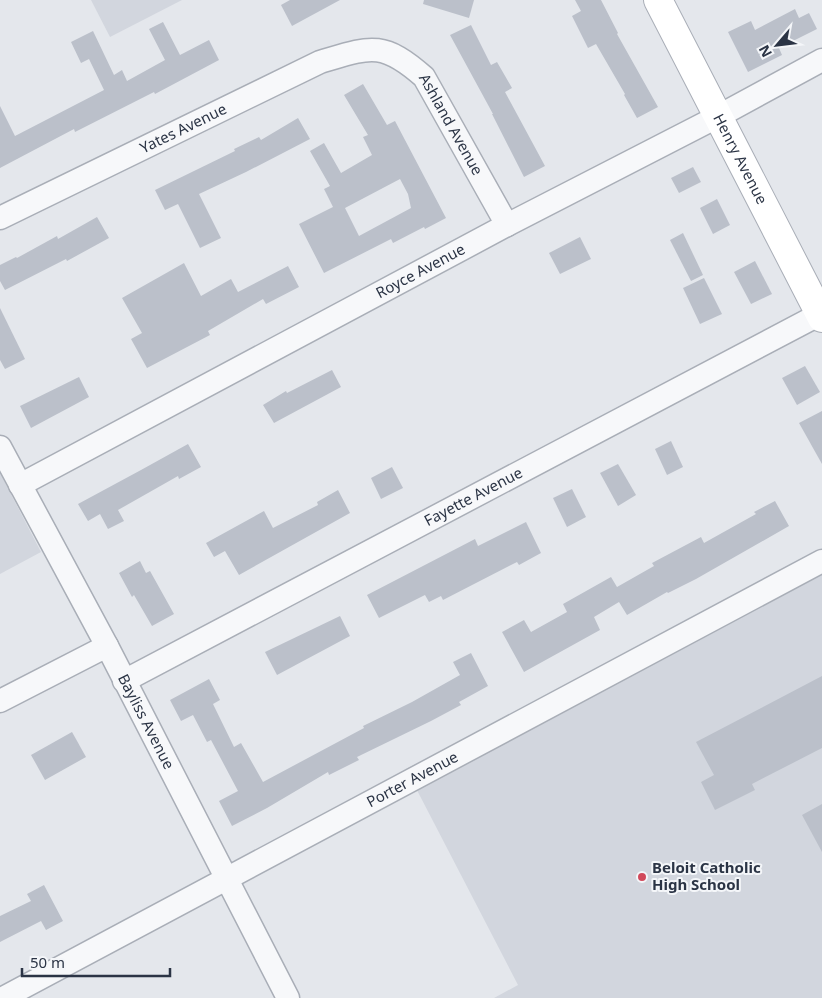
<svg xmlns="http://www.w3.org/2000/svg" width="822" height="998" font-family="'Noto Sans',sans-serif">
<rect width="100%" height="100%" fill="#e4e7ec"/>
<!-- built -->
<g fill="#d2d6de">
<polygon points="91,0 182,0 110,37"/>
<polygon points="0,473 41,552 0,574"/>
<polygon points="822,558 822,998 494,998 518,985 406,769"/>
</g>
<!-- building -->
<g fill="#bbc0ca" fill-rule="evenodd">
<polygon points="290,0 340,0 292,26 281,5"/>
<polygon points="424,0 474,0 469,18 423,4"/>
<polygon points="575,0 601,0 618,33 617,34 658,107 637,118 624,95 625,94 596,44 588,48 572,16 581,11"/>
<polygon points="795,9 799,18 809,13 817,29 779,48 782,55 748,72 728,32 751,21 755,30"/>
<polygon points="163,22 180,55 209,40 219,60 155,94 154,92 75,132 74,129 0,168 0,106 15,136 104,90 89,59 81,63 71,42 93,31 114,75 122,70 127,81 165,60 149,29"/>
<polygon points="471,25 491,65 497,62 512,88 505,92 545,166 524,177 492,114 493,114 450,35"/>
<path d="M363 84 387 125 395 121 446 218 425 229 424 227 393 243 391 239 324 273 299 224 333 207 324 189 330 186 310 151 324 143 341 173 372 155 363 137 368 135 344 95ZM400 179 408 194 411 208 359 236 345 208Z"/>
<polygon points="298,118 310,139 246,172 199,194 221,238 200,248 178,204 165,210 155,190 235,151 234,149 259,137 261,140"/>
<polygon points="693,167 701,182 679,193 671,178"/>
<polygon points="717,199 730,225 713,234 700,208"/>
<polygon points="97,217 109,238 67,261 66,259 5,290 0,281 0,265 16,257 17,258 57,236 58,239"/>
<polygon points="683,233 703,275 691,281 670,240"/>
<polygon points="580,237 591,259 560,274 549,253"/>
<polygon points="755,261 772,294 751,304 734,272"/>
<polygon points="184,263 201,296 231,279 238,292 288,266 299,287 266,304 263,299 208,331 210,335 147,368 131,339 142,333 122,298"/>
<polygon points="704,278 722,314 700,324 683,288"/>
<polygon points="0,308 25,359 5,369 0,360"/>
<polygon points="805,366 820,392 797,405 782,378"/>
<polygon points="332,370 341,387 274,423 263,405 286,391 287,393"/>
<polygon points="79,377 89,397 31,428 20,406"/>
<polygon points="822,411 822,464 799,423"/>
<polygon points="671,441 683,467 667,475 655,449"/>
<polygon points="188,444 201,467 179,479 178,476 118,510 124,521 108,529 100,514 88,521 78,504 141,470"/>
<polygon points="618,464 636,495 618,506 600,473"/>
<polygon points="392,467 403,488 381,499 371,478"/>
<polygon points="572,489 586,517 567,527 553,498"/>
<polygon points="338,490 350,513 239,575 225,551 214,557 206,543 264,511 273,528 318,505 317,502"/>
<polygon points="775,501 789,526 696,579 668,593 667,592 627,615 619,602 594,617 600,630 524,672 502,632 524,620 531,632 567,612 563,604 611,577 617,587 654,566 652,563 701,537 704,543 756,514 754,512"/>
<polygon points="526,522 541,553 519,565 517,562 443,600 441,596 429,602 425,595 379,618 367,595 475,539 478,546"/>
<polygon points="140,561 146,573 150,571 174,614 152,626 134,595 132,597 119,573"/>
<polygon points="340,616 350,636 277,675 265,652"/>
<polygon points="471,653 488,686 459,702 461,705 431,721 357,757 359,760 329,775 328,772 267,808 232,826 219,801 238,791 211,740 207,742 193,715 181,721 170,700 209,679 220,700 213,704 234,747 241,743 263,782 364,728 363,726 412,702 460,675 453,662"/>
<polygon points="822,676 822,748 752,784 755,790 715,810 701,782 714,775 696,742"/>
<polygon points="72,732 86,757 45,780 31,755"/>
<polygon points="822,804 822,852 802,815"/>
<polygon points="44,885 63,921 46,930 41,921 0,942 0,916 31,901 27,894"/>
</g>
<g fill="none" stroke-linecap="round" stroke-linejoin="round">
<!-- street casing -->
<g stroke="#a9aeb7" stroke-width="25">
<g id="street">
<path id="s1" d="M0 218 320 62C370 47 382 40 424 77L507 225"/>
<path id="s2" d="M0 447 107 646 288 998"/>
<path id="s3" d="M20 485 507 225 717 117 822 60"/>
<path id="s4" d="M124 681 822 313"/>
<polyline points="0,701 107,646"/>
<path id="s5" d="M3 998 822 561"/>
</g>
</g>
<!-- secondary casing -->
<g stroke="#a9aeb7" stroke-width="30">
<g id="secondary">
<path id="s6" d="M658 0 822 318"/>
</g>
</g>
<!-- street -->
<use href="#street" stroke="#f7f8fa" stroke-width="22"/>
<!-- secondary -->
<use href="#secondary" stroke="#fff" stroke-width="28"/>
</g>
<!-- markers -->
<circle fill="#d1495b" stroke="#f4f6f9" stroke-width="2" cx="642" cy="877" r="5"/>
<g text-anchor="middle" stroke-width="4" stroke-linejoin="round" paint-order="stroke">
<!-- street labels -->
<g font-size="15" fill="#2b3445" stroke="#f4f6f9">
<text dy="5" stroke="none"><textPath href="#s1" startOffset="524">Ashland Avenue</textPath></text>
<text dy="5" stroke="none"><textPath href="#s1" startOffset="204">Yates Avenue</textPath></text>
<text dy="5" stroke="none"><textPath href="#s6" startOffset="179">Henry Avenue</textPath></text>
<text dy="5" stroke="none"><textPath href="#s3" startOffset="454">Royce Avenue</textPath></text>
<text dy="5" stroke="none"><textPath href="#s4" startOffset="395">Fayette Avenue</textPath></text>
<text dy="5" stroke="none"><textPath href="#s2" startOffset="311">Bayliss Avenue</textPath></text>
<text dy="5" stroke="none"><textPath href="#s5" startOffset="464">Porter Avenue</textPath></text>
</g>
<!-- poi labels -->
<g font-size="15" font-weight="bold" fill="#2b3445" stroke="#f4f6f9" text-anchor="start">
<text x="652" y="873">Beloit Catholic<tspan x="652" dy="17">High School</tspan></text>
</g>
</g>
<!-- north arrow -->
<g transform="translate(777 45) rotate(242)" stroke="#f4f6f9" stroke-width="4" paint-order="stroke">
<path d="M0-4L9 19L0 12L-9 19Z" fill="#2b3445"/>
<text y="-8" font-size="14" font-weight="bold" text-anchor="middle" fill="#2b3445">N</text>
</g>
<!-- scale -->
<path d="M22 968v8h148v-8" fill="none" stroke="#2b3445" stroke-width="2.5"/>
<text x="30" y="968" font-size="15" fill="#2b3445" stroke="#f4f6f9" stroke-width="4" paint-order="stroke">50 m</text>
</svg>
